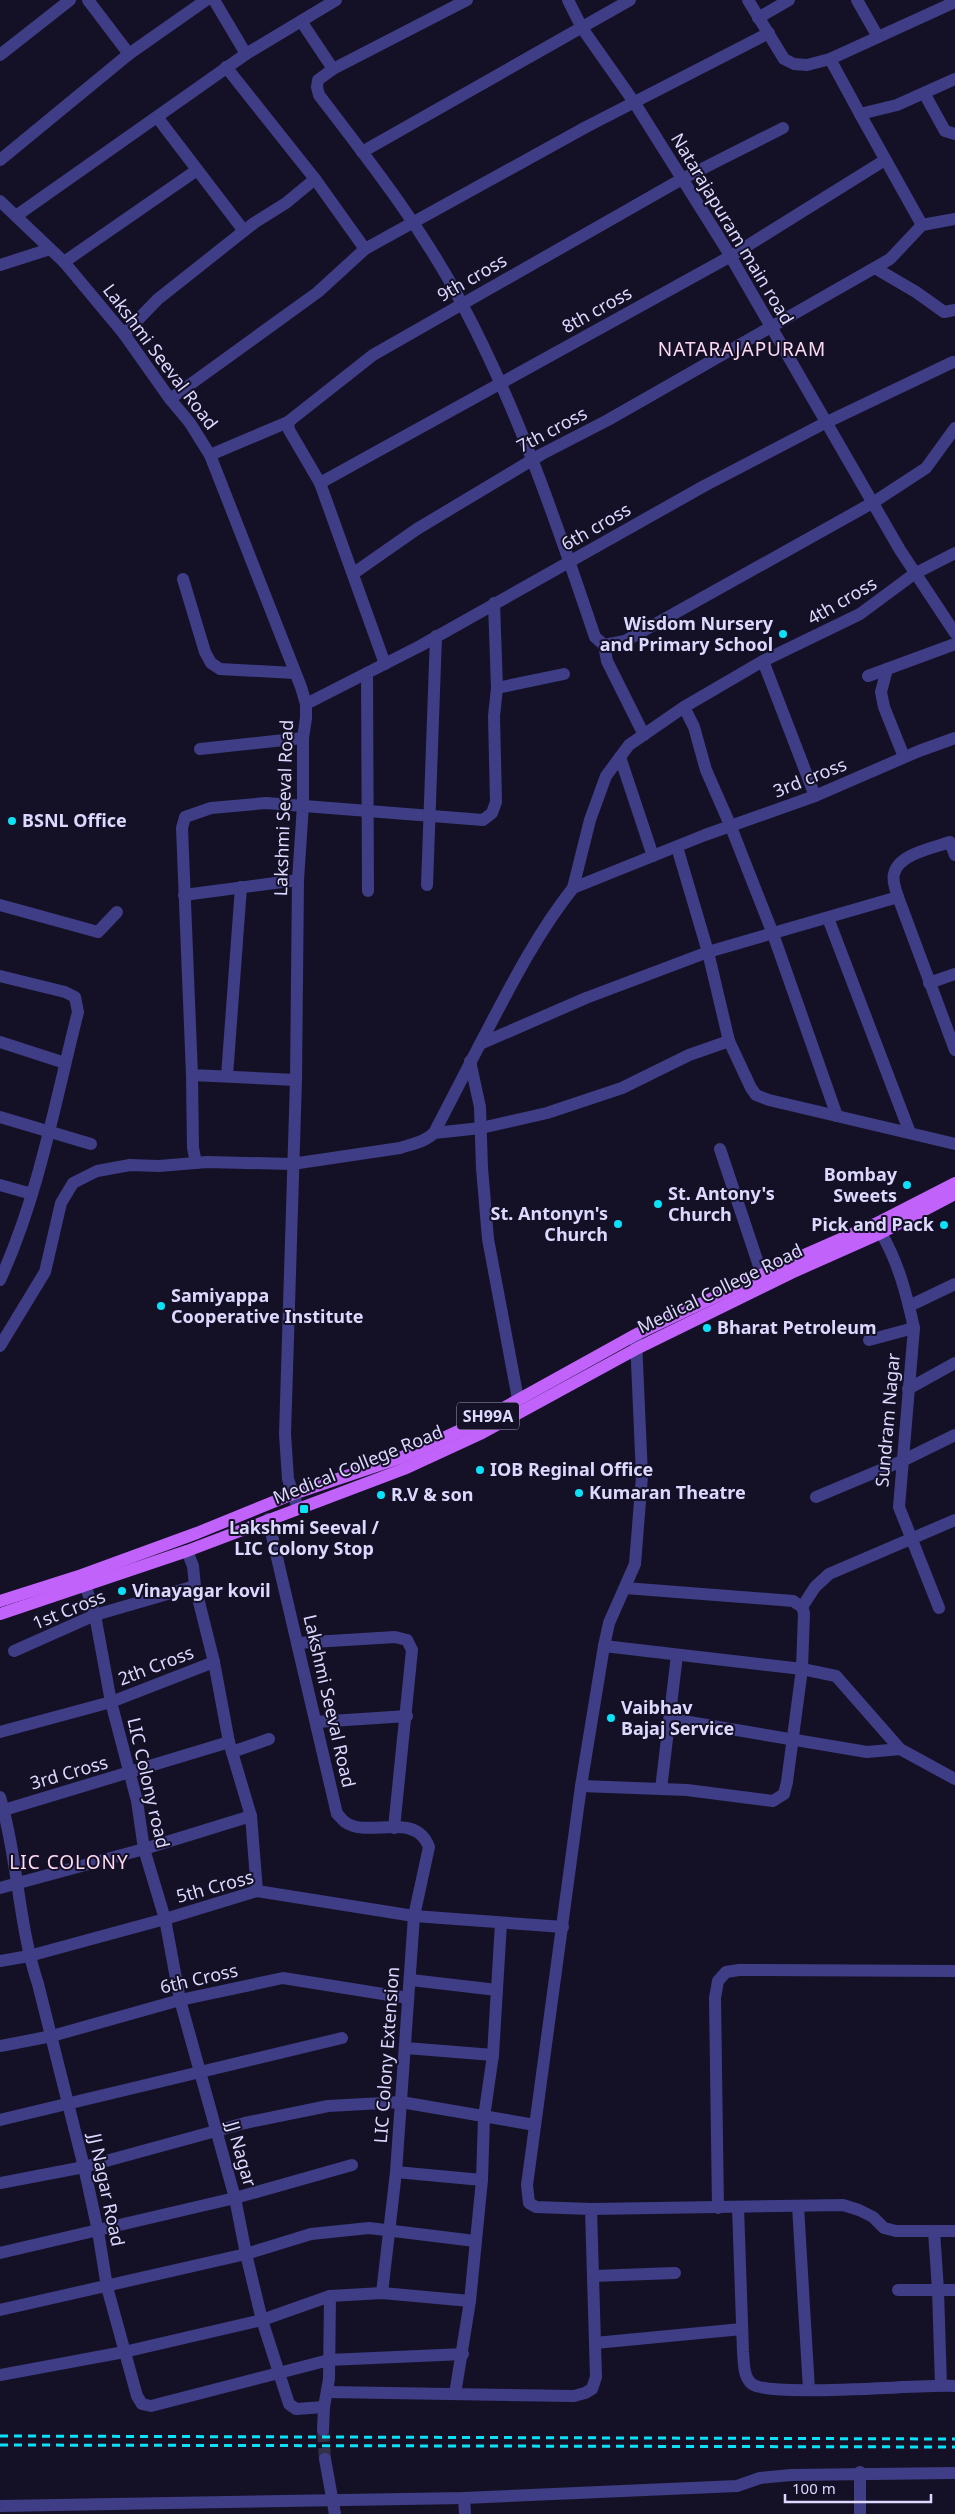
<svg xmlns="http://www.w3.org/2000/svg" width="955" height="2514" font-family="'Noto Sans',sans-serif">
<rect width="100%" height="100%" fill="#141127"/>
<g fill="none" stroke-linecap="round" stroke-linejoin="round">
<!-- minor-tunnel -->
<polyline stroke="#322f47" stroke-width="12" stroke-dasharray="12 6" stroke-linecap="butt" points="323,2430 325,2459"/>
<!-- minor -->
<g stroke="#3f3d85" stroke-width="12">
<polyline points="88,0 129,54"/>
<polyline points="214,0 246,54 336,0"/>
<path d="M467 0 333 69 318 80 317 87 319 95C370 162 423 229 462 304 518 409 557 524 595 637L604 645 625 641 874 502 926 468 955 428"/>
<polyline points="568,0 582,28 634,102 725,247 900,550 955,633"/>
<polyline points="748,0 784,59 794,64 807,65 830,59 955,2"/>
<polyline points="857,0 878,37"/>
<polyline points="758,18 789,0"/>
<polyline points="301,21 333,69"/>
<polyline points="0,55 70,0"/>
<polyline points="830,59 860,114 897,105 955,79"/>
<polyline points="226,67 315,179 365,249"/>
<polyline points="924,93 945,131 955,134"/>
<polyline points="860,114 922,225"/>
<polyline points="157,117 244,231"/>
<polyline points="362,152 630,0"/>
<polyline points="0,160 129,54 206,0"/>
<polyline points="0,201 64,262 124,334 170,399 190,423 210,455 301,687 306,704 306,718 303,738 303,805 298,880 296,1080 285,1434 288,1479 298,1508"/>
<polyline points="16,216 246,54"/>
<polyline points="64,262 197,170"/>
<polyline points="0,265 50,249"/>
<polyline points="875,268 916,292 944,312 955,310"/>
<polyline points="124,334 158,299 254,223 286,203 315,179"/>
<polyline points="170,399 318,292 365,249 586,127 769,33"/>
<polyline points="288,422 289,430 320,483 385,664"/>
<polyline points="210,455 288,422 373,355 682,179 783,128"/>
<polyline points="320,483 731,256 885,160"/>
<polyline points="354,573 417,529 542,454 608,420 890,259 922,225 955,219"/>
<polyline points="183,579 205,652 211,663 220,669 294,673"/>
<polyline points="604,645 607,661 644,735"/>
<polyline points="763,661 815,796"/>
<polyline points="887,669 881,692 884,707 904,757"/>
<polyline points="367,673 368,891"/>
<polyline points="868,676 955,644"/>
<polyline points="497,688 564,674"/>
<polyline points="306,704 420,646 704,486 823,424 953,362"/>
<polyline points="684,707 694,727 706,770 731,827 773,934 837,1116"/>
<path d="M955 738 919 751 815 796 705 835 573 888C535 936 508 991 480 1044L586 998 708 952 898 897C896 891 892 881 894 874 898 854 933 848 950 842L955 855"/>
<polyline points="200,749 303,738"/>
<polyline points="620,757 653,856"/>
<polyline points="677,847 708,952 729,1041 751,1088 756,1095 769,1100 955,1144"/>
<polyline points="427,885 436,636"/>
<polyline points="573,888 590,820 606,776 629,745 684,707 763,661 860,614 914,574 955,553"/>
<polyline points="184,895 298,880"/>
<polyline points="898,897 955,1050"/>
<polyline points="0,905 98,932 117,912"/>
<polyline points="828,918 910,1133"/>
<path d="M0 976 65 992 75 997 78 1012C55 1102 39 1195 0 1280"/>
<polyline points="929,983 955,974"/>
<polyline points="0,1042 65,1063"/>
<polyline points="470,1061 480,1107 482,1168 488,1239 518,1399"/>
<polyline points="192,1075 193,1148 196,1163"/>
<polyline points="227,1076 241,887"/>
<polyline points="296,1080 192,1075 182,828 185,817 211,808 266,803 483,820 492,813 496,802 494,716 497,688 494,603"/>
<polyline points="0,1117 91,1144"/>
<polyline points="434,1133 481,1128 547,1113 622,1088 689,1055 729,1041"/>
<polyline points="720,1149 762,1275"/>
<polyline points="0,1185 32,1194"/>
<path d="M881 1233C898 1261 907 1296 914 1328L899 1507 939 1608"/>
<polyline points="909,1306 955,1284"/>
<polyline points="869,1340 914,1328"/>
<path d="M0 1346 45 1272 61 1203 73 1183 97 1171 130 1165 159 1166 207 1162 292 1164 400 1148C412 1144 425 1142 434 1133L480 1044"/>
<polyline points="908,1389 955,1363"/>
<polyline points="816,1497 902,1461 955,1435"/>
<path d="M268 1519 337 1814C340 1816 342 1820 345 1822 368 1839 415 1810 429 1847L414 1916 396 2172 382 2293"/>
<polyline points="187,1551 193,1566 195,1586 214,1662 229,1742 251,1816 257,1891"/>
<polyline points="82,1575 95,1615 111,1702 137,1801 144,1849 165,1919 180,2000 235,2198 246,2254 262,2320 289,2404 296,2409 324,2407"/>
<polyline points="802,1607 815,1587 829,1574 955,1520"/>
<polyline points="297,1643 395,1637 407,1640 412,1650 394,1828"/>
<polyline points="604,1646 802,1669 836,1676 900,1749 955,1779"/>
<polyline points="14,1651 95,1615 195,1586"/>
<polyline points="671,1719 867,1752 900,1749"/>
<polyline points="316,1722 407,1716"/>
<polyline points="0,1732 111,1702 214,1662"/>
<polyline points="232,1752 269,1739"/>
<polyline points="581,1786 687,1790 773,1801 784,1794 787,1782 802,1669 804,1613 802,1607 793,1601 625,1588"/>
<polyline points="661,1789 677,1655"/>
<path d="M0 1797C18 1858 18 1924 38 1984L84 2167 98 2231 107 2287 137 2396 142 2404 151 2406 329 2360 463 2354"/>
<polyline points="4,1810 229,1742"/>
<polyline points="0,1888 144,1849 251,1816"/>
<polyline points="0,1961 29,1956 165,1919 257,1891 414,1916 563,1927"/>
<polyline points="411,1980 497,1990"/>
<polyline points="0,2046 52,2036 180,2000 283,1978 408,1998"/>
<polyline points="406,2048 493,2055"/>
<polyline points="0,2120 342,2038"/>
<polyline points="396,2172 482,2180 484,2117 493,2055 501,1923"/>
<polyline points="0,2183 84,2167 245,2123 328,2106 401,2102 535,2125"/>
<polyline points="798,2206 809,2390"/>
<path d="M738 2207 743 2352C744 2362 743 2377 752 2384 770 2398 921 2384 955 2386"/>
<polyline points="718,2208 715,1998 718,1981 726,1972 739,1970 955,1971"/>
<polyline points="591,2209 843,2205 859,2210 873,2217 884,2228 896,2231 934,2231"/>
<polyline points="955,2231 934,2231 938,2290 955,2290"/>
<polyline points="0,2253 235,2198 352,2165"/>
<polyline points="593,2276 675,2273"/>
<polyline points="898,2290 938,2290 941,2385"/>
<polyline points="0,2310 246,2254 311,2234 369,2228 475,2241"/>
<polyline points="595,2343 742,2329"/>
<polyline points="0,2375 124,2352 262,2320 330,2296"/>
<polyline points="327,2392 574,2396 585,2393 592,2389 596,2377 591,2209 536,2207 529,2203 527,2185 581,1786 604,1646 609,1623 635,1564 642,1476 636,1340"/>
<polyline points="455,2394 470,2301"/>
<polyline points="323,2430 324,2407 329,2379 330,2296 382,2293 470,2301 482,2180"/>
<polyline points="325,2459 335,2514"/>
<polyline points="860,2472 860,2514"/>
<polyline points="464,2498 465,2514"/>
<polyline points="0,2506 464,2498 737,2486 760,2478 791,2475 955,2473"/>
</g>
<!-- major -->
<g stroke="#c163fa" stroke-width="12">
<polyline points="0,1601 82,1575 197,1533 293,1494 400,1458 478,1422 635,1335 786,1263 877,1223 955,1183"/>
<polyline points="0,1614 187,1551 404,1469 482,1433 638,1348 791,1273 881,1233 955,1194"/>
</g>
<!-- rail -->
<g stroke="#0be1f7" stroke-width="3" stroke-dasharray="8 6" stroke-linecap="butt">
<polyline points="0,2436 955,2439"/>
<polyline points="0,2445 955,2447"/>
</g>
</g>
<!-- markers -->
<g fill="#0be1f7" stroke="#141127" stroke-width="2">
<circle cx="783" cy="634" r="5"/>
<circle cx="12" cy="821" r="5"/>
<circle cx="907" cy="1185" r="5"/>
<circle cx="658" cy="1204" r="5"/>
<circle cx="618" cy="1224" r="5"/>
<circle cx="944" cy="1225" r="5"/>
<circle cx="161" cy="1306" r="5"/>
<circle cx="707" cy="1328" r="5"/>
<circle cx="480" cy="1470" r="5"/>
<circle cx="579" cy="1493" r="5"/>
<circle cx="381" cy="1495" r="5"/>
<rect x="299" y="1504" width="10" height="10" rx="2.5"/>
<circle cx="122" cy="1591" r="5"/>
<circle cx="611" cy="1718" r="5"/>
</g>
<g text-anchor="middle" stroke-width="4" stroke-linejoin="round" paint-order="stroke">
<!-- shield labels -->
<rect fill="#141127" stroke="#a09cbe" stroke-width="1" x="457" y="1402.5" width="62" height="27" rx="4"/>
<g font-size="16" font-weight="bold" fill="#dcd8fe">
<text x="488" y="1422">SH99A</text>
</g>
<!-- street labels -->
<g font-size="18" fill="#dcd8fe" stroke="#141127">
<text transform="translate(732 229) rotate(59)" y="6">Natarajapuram main road</text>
<text transform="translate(472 278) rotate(-30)" y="6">9th cross</text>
<text transform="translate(597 310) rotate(-29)" y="6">8th cross</text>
<text transform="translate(160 357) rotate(53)" y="6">Lakshmi Seeval Road</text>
<text transform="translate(552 430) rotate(-28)" y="6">7th cross</text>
<text transform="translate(596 527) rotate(-30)" y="6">6th cross</text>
<text transform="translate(842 601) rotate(-30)" y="6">4th cross</text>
<text transform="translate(810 778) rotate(-22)" y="6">3rd cross</text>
<text transform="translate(284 808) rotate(-88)" y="6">Lakshmi Seeval Road</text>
<text transform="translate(720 1289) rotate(-26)" y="6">Medical College Road</text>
<text transform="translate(888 1420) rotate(-85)" y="6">Sundram Nagar</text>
<text transform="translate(358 1465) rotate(-22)" y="6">Medical College Road</text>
<text transform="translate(69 1610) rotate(-22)" y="6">1st Cross</text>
<text transform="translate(156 1666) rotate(-21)" y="6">2th Cross</text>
<text transform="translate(329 1701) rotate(77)" y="6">Lakshmi Seeval Road</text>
<text transform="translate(69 1773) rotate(-16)" y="6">3rd Cross</text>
<text transform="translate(148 1783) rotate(77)" y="6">LIC Colony road</text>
<text transform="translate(215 1887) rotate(-15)" y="6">5th Cross</text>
<text transform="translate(199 1979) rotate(-13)" y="6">6th Cross</text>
<text transform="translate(387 2055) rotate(-86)" y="6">LIC Colony Extension</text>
<text transform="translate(241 2154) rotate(74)" y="6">JJ Nagar</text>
<text transform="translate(106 2190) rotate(78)" y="6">JJ Nagar Road</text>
</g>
<!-- poi labels -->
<g font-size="18" font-weight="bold" fill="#dcd8fe" stroke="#141127" text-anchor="start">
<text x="773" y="630" text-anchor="end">Wisdom Nursery<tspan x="773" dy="21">and Primary School</tspan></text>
<text x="22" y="827">BSNL Office</text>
<text x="897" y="1181" text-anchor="end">Bombay<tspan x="897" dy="21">Sweets</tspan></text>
<text x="668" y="1200">St. Antony's<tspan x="668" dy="21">Church</tspan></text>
<text x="608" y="1220" text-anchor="end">St. Antonyn's<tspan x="608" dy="21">Church</tspan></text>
<text x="934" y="1231" text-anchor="end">Pick and Pack</text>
<text x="171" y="1302">Samiyappa<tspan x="171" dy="21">Cooperative Institute</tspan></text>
<text x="717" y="1334">Bharat Petroleum</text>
<text x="490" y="1476">IOB Reginal Office</text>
<text x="589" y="1499">Kumaran Theatre</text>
<text x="391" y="1501">R.V &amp; son</text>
<text x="304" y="1534" text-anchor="middle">Lakshmi Seeval /<tspan x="304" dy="21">LIC Colony Stop</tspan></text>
<text x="132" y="1597">Vinayagar kovil</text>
<text x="621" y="1714">Vaibhav<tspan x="621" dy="21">Bajaj Service</tspan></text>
</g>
<!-- neighbourhood labels -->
<g font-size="19" letter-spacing="1" fill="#fedaf1" stroke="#141127">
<text x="742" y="356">NATARAJAPURAM</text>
<text x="69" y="1869">LIC COLONY</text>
</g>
</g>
<!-- scale -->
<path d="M785 2494v8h146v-8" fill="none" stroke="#dcd8fe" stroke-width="2.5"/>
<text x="792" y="2494" font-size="15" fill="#dcd8fe" stroke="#141127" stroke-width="4" paint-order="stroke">100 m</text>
</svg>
